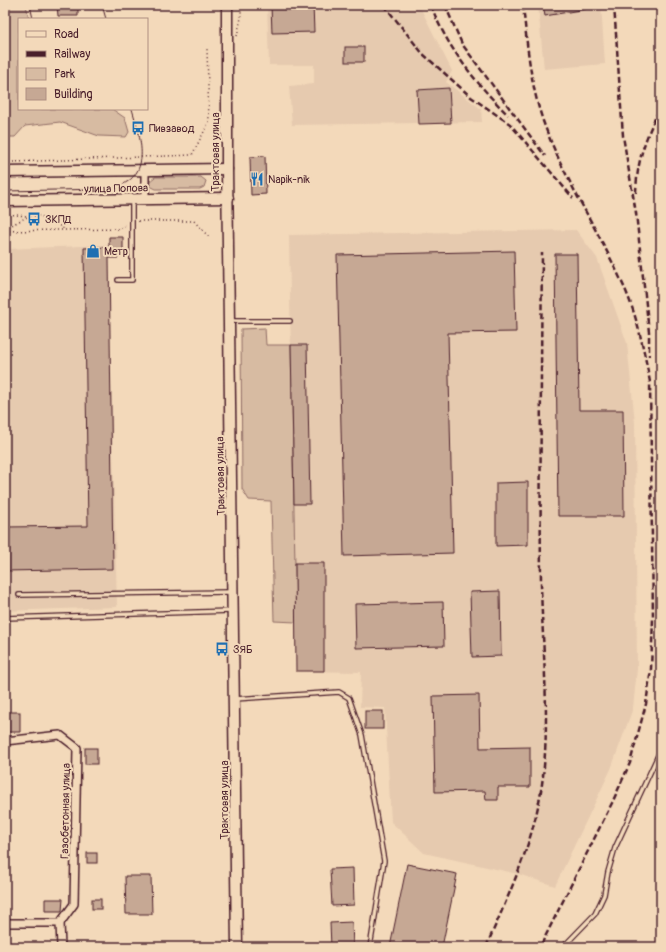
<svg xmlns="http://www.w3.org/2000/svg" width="666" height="952" font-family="Pangolin,sans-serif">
<rect width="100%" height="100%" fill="#f3d9ba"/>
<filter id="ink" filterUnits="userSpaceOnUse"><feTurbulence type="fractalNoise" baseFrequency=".025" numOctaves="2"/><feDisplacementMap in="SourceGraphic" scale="8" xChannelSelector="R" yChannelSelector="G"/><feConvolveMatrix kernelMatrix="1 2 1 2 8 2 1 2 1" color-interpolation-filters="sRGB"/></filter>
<g filter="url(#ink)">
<!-- built -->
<g fill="#e6caaf">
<polygon points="267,5 419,5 452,71 446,82 481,109 482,122 292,125 289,86 314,84 314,65 269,65"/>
<polygon points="538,5 601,5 605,64 544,69"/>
<polygon points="576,230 597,258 627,343 635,423 637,669 633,708 611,769 555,886 518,874 424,853 391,822 385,708 360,707 361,672 296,671 289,235"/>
<polygon points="108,245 117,607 5,611 5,249"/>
</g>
<!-- green -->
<g fill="#d7bba2" stroke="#906d66">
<polygon points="5,5 26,5 29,19 19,19 19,109 112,109 125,118 129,132 126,137 99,136 60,122 25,126 15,137 5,137"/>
<polygon points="155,177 201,177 206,181 204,187 200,189 156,189 150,186 150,181"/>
<polygon points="265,328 266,345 291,345 296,622 274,621 271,501 249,500 242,489 241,329"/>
</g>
<!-- building -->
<g fill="#c6a894" stroke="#4a1f2b">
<polygon points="57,5 78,5 78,16 58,16"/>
<polygon points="271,5 313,5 314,32 272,33"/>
<polygon points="543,5 585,5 586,9 545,16"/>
<rect x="345" y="47" width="19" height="15"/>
<polygon points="449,88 451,123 419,124 417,90"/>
<polygon points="265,156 266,194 251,195 250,157"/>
<polygon points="109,237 123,237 123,254 118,254 118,258 109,258 113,569 5,571 5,527 88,526 84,248 109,247"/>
<polygon points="514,251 516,332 448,333 453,553 344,556 337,255"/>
<polygon points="555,254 577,254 579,410 623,410 624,516 558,516"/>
<polygon points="291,345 307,345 310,504 294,504"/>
<polygon points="528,482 528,545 496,546 496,483"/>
<polygon points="295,563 324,563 324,671 296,671"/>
<polygon points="500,591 501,656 472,657 470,592"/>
<polygon points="443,602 444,646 356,648 355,604"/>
<polygon points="479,695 480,748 530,747 530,787 498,787 498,800 486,800 485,791 435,792 433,696"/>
<rect x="365" y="711" width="18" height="18"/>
<rect x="5" y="712" width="15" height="20"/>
<rect x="85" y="748" width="12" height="16"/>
<rect x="87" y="853" width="10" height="10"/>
<polygon points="407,864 457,874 442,947 390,947"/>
<polygon points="353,868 354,905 332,906 330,869"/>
<polygon points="125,876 151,876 152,914 126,914"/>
<polygon points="45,899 63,899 62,911 45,911"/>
<rect x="92" y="899" width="9" height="10"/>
<polygon points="352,922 353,947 331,947 330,923"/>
</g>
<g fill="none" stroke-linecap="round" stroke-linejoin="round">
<!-- lane casing -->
<g stroke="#4a1f2b" stroke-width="6">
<g id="lane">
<polyline points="118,280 132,280 132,201"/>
<polyline points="231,321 290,321"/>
<polyline points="19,595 231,592"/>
<polyline points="5,618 231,611"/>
<polyline points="235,699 339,692 349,698 362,735 384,861 370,947"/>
<polyline points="563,947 595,914 604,895 608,872 615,848 661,749"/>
</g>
</g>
<!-- street casing -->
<g stroke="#4a1f2b" stroke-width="10">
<g id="street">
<polyline points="145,170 145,199"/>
<polyline points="5,741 60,735 77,748 74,904 60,923 61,947"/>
<polyline points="5,923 60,923"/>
</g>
</g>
<!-- secondary casing -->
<g stroke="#4a1f2b" stroke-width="13">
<g id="secondary">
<polyline points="227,5 227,169 237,947"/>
<polyline points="5,172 227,169"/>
<polyline points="5,201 228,198"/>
</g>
</g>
<!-- path -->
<g stroke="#4a1f2b" stroke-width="1.5" stroke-dasharray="1 3" stroke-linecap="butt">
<polyline points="237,36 241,18 241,9"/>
<polyline points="13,162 192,155 209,122 207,49"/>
<polyline points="5,214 27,216"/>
<polyline points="138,221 194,221 209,237"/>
<path d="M5 229C36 211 36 211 66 230"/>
<polyline points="5,231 119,229 127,224"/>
</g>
<!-- lane -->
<use href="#lane" stroke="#f3d9ba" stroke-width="3.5"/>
<!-- street -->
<use href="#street" stroke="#f3d9ba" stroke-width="7"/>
<!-- secondary -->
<use href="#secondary" stroke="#f3d9ba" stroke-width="10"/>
<!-- tram -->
<g stroke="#4a1f2b" stroke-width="1">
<polyline points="30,5 33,19"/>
<polyline points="102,5 106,19"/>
<path d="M5 191 108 189C154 180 142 143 132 109"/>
</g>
<!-- rail -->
<g stroke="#4a1f2b" stroke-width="2.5" stroke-dasharray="6 3" stroke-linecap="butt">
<polyline points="384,5 423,54 471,97 510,124 573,198"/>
<path d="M431 5C446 47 477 84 508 115"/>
<polyline points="445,5 462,44 545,156"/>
<path d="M523 5C527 44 530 83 543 121 564 180 600 232 625 289 638 319 644 351 650 382L653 619 651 669 646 704 630 763 612 803 540 947"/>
<polyline points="614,5 623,136 636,213 649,332 649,356"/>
<path d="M636 193C637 159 646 136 661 106"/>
<path d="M486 947C509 894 534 842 542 784 551 718 542 648 541 582 540 472 541 363 542 253"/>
</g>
</g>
</g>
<!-- icons -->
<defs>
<g id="bus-bare" transform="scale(1.08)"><path d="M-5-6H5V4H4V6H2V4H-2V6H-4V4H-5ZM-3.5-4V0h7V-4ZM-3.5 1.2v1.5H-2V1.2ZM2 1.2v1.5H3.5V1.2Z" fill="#1f6fb2" stroke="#f3d9ba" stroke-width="2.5" paint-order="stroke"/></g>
<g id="restaurant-bare" transform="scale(1.08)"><path d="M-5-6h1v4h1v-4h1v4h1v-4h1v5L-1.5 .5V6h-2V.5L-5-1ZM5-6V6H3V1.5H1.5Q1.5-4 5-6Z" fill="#1f6fb2" stroke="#f3d9ba" stroke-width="2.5" paint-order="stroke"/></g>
<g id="shop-bare" transform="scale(1.08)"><path d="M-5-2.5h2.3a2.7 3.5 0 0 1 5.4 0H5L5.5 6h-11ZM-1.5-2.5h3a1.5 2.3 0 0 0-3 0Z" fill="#1f6fb2" stroke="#f3d9ba" stroke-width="2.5" paint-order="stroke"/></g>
</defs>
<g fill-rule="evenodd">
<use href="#bus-bare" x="138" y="128"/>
<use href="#restaurant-bare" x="257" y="179"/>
<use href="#bus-bare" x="34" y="219"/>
<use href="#shop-bare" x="93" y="251"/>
<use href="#bus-bare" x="222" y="649"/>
</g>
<g text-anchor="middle" stroke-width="4" stroke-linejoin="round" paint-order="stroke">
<!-- poi labels -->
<g font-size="11" fill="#4a1f2b" stroke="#f3d9ba" text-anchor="start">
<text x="149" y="132">Пивзавод</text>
<text x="268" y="183">Napik-nik</text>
<text x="45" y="223">ЗКПД</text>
<text x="104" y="255">Метр</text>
<text x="233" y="653">ЗЯБ</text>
</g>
<!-- street labels -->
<g font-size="11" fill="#4a1f2b" stroke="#f3d9ba">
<text transform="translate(215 152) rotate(-90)" y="4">Трактовая улица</text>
<text transform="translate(116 188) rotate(-1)" y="4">улица Попова</text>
<text transform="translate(220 476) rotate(-91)" y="4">Трактовая улица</text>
<text transform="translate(224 800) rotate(-90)" y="4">Трактовая улица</text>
<text transform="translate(65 811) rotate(-89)" y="4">Газобетонная улица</text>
</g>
</g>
<!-- margin -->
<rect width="666" height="952" fill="none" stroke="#f3d9ba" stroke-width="20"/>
<rect x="10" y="10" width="646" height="932" fill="none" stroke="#4a1f2b" stroke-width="1.5" filter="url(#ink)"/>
<!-- legend -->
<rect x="18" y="18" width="130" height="92" fill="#f3d9ba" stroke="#af8f81"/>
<rect x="26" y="31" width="20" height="6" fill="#f3d9ba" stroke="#af8f81"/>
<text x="54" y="38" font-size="12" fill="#4a1f2b">Road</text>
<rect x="26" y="51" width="20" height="6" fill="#4a1f2b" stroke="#af8f81"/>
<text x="54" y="58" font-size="12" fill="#4a1f2b">Railway</text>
<rect x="26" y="68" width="20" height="12" fill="#d7bba2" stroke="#af8f81"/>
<text x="54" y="78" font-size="12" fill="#4a1f2b">Park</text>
<rect x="26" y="88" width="20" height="12" fill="#c6a894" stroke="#af8f81"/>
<text x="54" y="98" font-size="12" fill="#4a1f2b">Building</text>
</svg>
